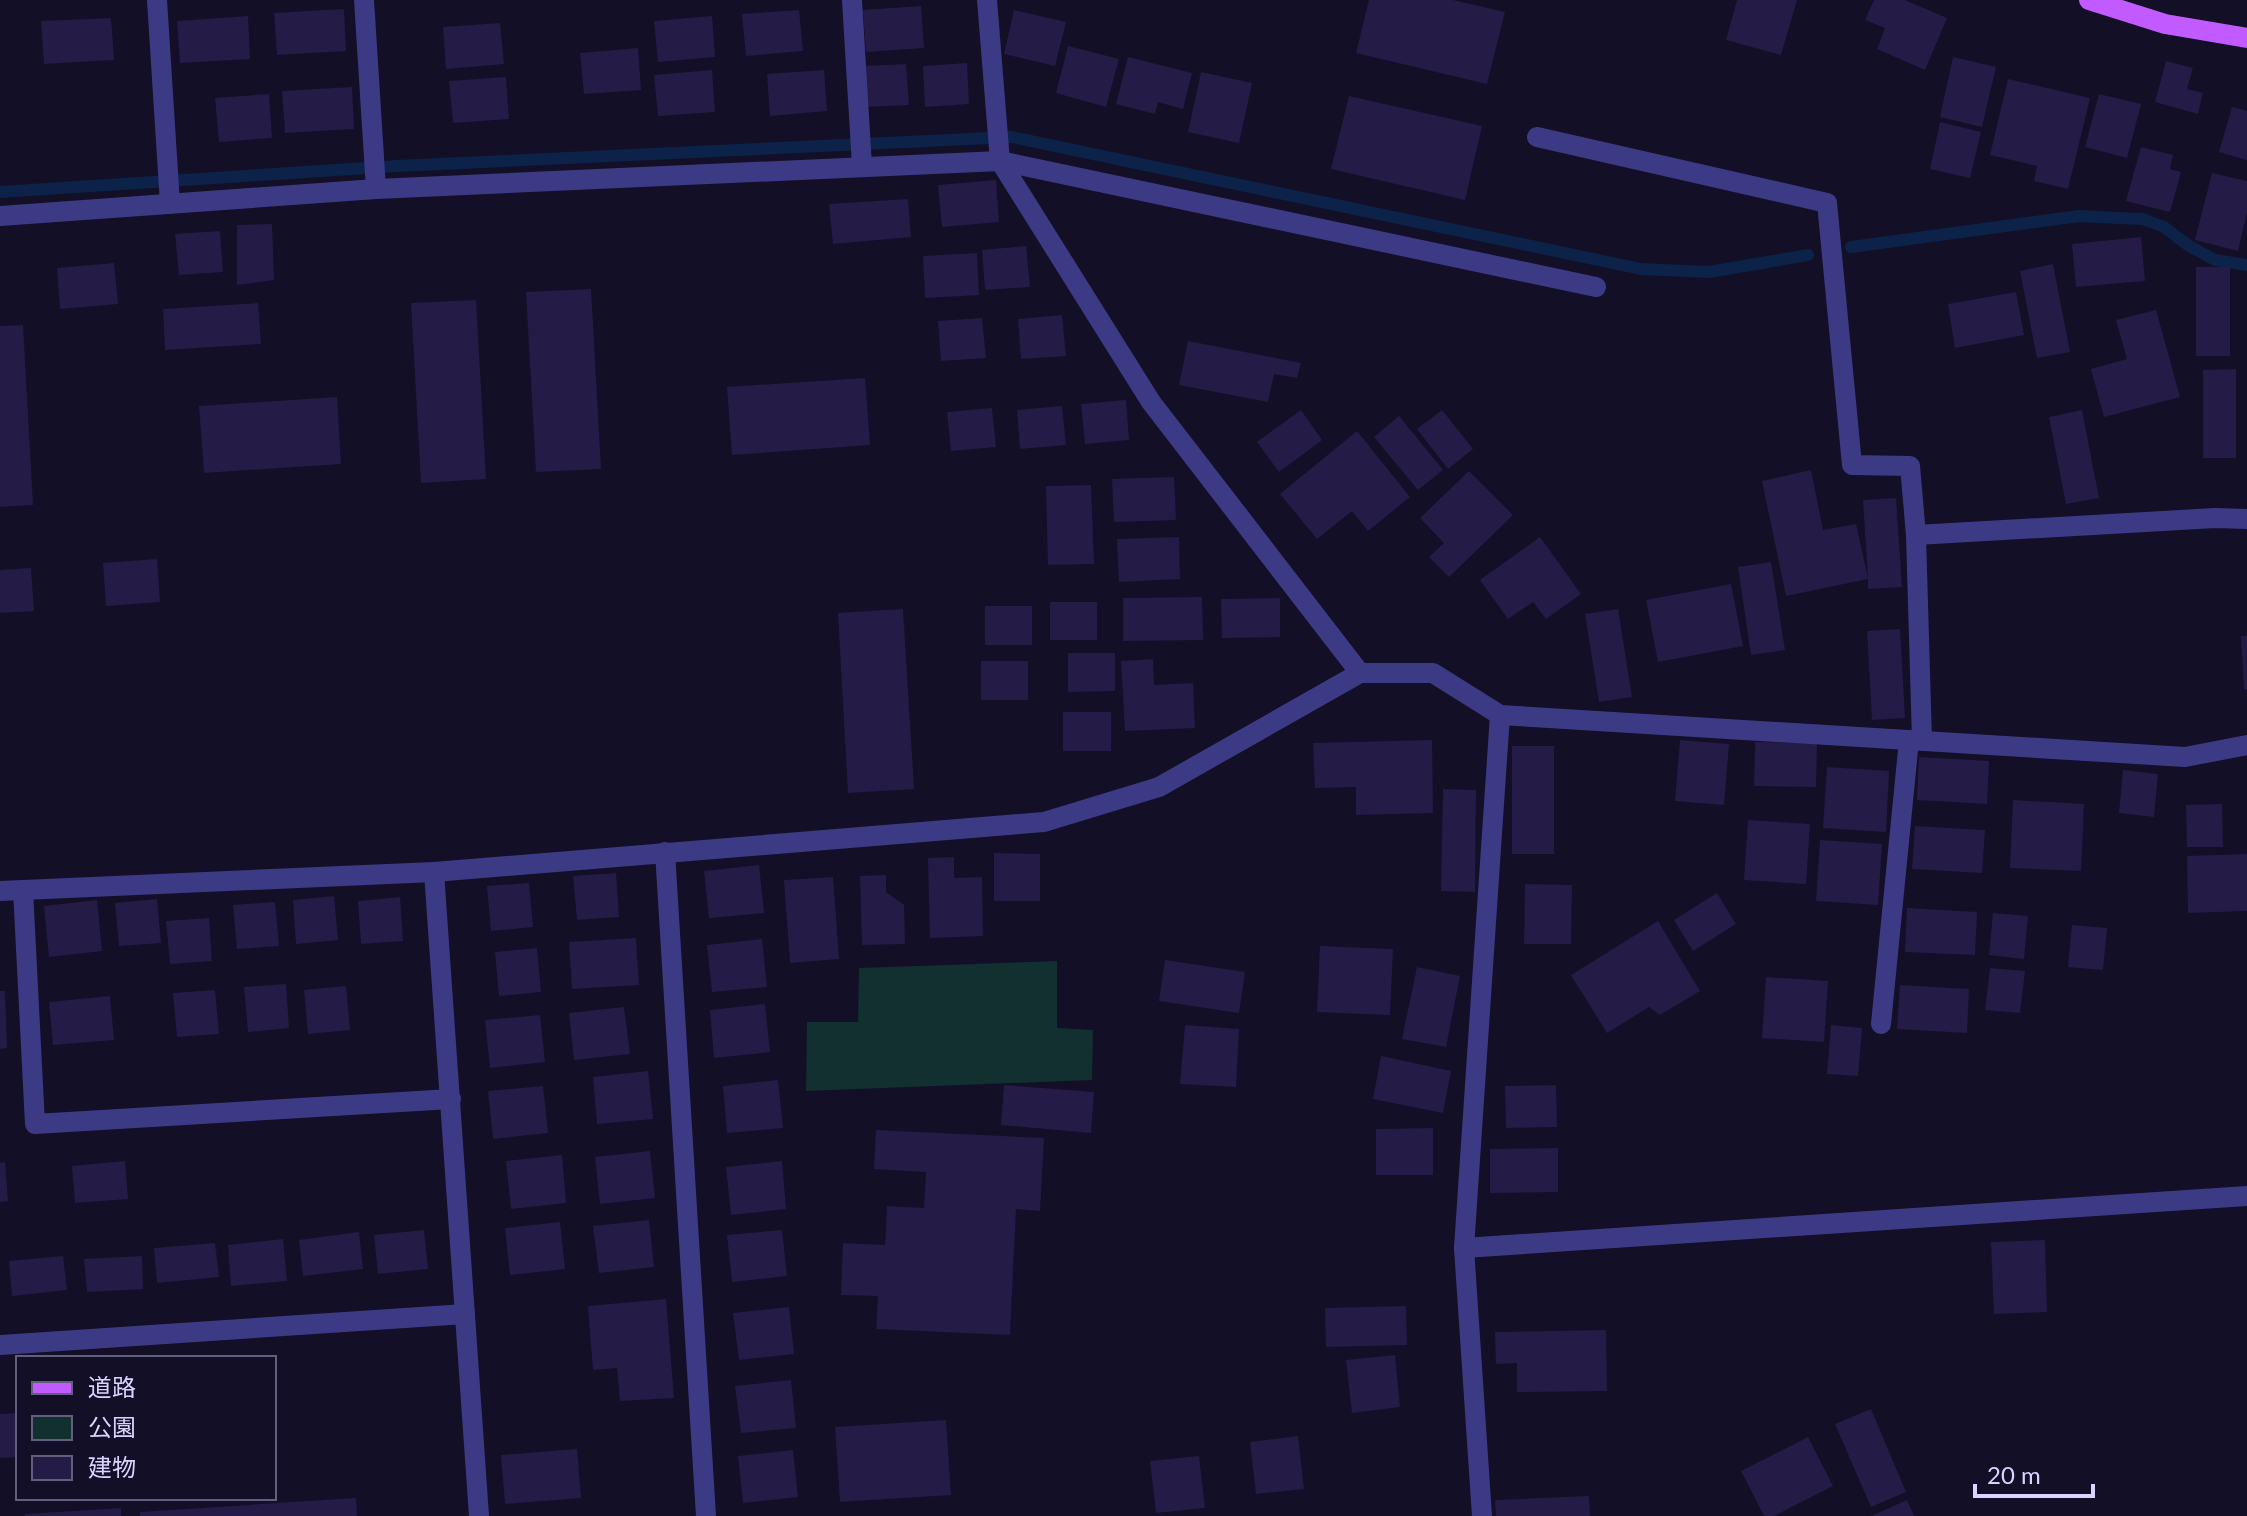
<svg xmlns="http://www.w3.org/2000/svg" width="2247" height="1516" font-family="Lato,'Noto Sans JP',sans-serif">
<rect width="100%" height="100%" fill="#130f26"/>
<!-- green -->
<polygon fill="#12302f" points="1057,961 1057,1028 1093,1030 1092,1080 806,1091 807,1022 858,1022 859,968"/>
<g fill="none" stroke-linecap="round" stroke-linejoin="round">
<!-- stream -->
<g stroke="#0c2248" stroke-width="12">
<polyline points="0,192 397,166 1012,137 1641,269 1709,272 1808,255"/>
<polyline points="1851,247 2079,216 2118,218 2143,219 2164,227 2189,246 2215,260 2247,265"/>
</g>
</g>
<!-- building -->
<g fill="#241b47">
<polygon points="1369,0 1453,0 1505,12 1487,84 1356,53"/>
<polygon points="1737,0 1797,0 1781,55 1726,40"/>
<polygon points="1874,0 1905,0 1947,18 1925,70 1877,49 1885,28 1865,20"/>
<polygon points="921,6 924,48 866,52 863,10"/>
<polygon points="344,9 346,51 277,55 274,13"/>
<polygon points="799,10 803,51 746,56 742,14"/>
<polygon points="1014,10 1066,22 1055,66 1004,54"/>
<polygon points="248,16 250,59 180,63 177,21"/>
<polygon points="712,16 715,57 658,62 654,21"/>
<polygon points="111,18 114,60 44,64 41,21"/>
<polygon points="500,23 504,64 446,69 443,27"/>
<polygon points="1068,46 1119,59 1106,107 1056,93"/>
<polygon points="638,48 641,90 584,94 580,53"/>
<polygon points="1128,57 1192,73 1183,109 1158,102 1155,114 1116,104"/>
<polygon points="1953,57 1996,67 1982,127 1940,117"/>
<polygon points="2166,61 2193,68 2187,89 2203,93 2198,114 2155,102"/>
<polygon points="967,63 969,104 925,107 923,66"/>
<polygon points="906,64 909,105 865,107 862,66"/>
<polygon points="712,70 715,112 658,116 654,75"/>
<polygon points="824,70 827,111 770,116 767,74"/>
<polygon points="1201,72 1252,83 1239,143 1188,132"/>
<polygon points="506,77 509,119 453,123 449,81"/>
<polygon points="2008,79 2090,98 2068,189 2034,181 2037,166 1990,155"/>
<polygon points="352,87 354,129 285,133 282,91"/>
<polygon points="269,94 272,138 219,142 215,98"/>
<polygon points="2099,94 2141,104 2127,158 2085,147"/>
<polygon points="1349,96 1482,126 1465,200 1331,169"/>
<polygon points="2232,107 2247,111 2247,160 2219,152"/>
<polygon points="1940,122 1981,132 1970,178 1930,169"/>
<polygon points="2141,147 2173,155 2170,169 2181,172 2170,212 2126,201"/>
<polygon points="2212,173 2247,181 2247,213 2238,251 2195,240"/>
<polygon points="996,180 999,222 942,227 938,185"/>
<polygon points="908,199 911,237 833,244 829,204"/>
<polygon points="272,224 274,280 237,285 237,225"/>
<polygon points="220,231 223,272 179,275 175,234"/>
<polygon points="2141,237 2145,281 2076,287 2072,244"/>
<polygon points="1026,246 1030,287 985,290 982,250"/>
<polygon points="977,253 979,295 925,298 923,256"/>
<polygon points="114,263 118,304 60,309 57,268"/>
<polygon points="2053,264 2070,352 2037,358 2020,271"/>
<rect x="2196" y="267" width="34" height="89"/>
<polygon points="591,289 601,469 536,472 526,292"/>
<polygon points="2016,292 2024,335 1955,348 1948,304"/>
<polygon points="476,300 486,479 421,483 411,303"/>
<polygon points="258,303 261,344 165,350 163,309"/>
<polygon points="2156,310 2180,397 2104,417 2091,369 2127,359 2116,320"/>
<polygon points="1062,315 1066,356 1021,359 1018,319"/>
<polygon points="982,318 986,358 941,361 938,321"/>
<polygon points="23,325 33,505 0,507 0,326"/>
<polygon points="1188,341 1301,363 1297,378 1274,374 1268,402 1179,385"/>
<polygon points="2236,369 2236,458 2203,458 2203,370"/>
<polygon points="865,378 870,445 732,455 727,387"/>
<polygon points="337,397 341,464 204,473 199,406"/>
<polygon points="1126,400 1129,440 1085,444 1081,404"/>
<polygon points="1062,406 1066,445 1020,449 1017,410"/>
<polygon points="992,408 996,447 951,451 947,412"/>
<polygon points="1301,410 1322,440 1279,472 1257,442"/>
<polygon points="1442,410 1473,449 1448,469 1417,429"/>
<polygon points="2082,410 2099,498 2066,504 2049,417"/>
<polygon points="1399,416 1443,470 1418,490 1374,437"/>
<polygon points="1357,431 1410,497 1368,531 1352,511 1317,539 1280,494"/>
<polygon points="1811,470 1823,530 1856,524 1868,578 1863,500 1896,498 1902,587 1868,589 1868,579 1786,596 1762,481"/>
<polygon points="1469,471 1513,515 1449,577 1429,557 1444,543 1420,518"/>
<polygon points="1174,477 1176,520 1114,522 1112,479"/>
<polygon points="1091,485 1094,564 1048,565 1046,486"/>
<polygon points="1179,537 1180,579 1119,582 1117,539"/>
<polygon points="1540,537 1581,594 1546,619 1533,602 1508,619 1480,580"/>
<polygon points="157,559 160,602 106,606 103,563"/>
<polygon points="1771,562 1785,650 1751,655 1738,567"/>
<polygon points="31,568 34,611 0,613 0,570"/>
<polygon points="1731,584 1743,646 1658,662 1646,600"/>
<polygon points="1202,597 1203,640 1123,641 1123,598"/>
<polygon points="1280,598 1280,637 1222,638 1221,599"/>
<rect x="1050" y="602" width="47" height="38"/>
<rect x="985" y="606" width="47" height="39"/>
<polygon points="903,609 914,789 848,793 838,613"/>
<polygon points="1618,609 1632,697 1599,702 1585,614"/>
<polygon points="1900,629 1905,718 1872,720 1867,631"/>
<polygon points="2241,636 2247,636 2247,689 2244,690"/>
<polygon points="1068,653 1115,653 1115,691 1068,692"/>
<polygon points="1153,659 1154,685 1193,683 1195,728 1125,731 1121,661"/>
<rect x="981" y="661" width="47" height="39"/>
<rect x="1063" y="712" width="48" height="39"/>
<polygon points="1432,740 1433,813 1356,815 1356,787 1315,788 1313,743"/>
<polygon points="1680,740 1729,744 1724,805 1675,801"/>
<polygon points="1755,742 1817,743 1816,787 1754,786"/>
<rect x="1512" y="746" width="42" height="108"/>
<polygon points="1919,757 1989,761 1987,804 1917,800"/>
<polygon points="1827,767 1889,771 1886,832 1823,828"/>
<polygon points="2123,770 2158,774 2154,817 2119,813"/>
<polygon points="1443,789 1476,790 1475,892 1441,891"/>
<polygon points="2013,800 2084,804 2081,871 2010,868"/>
<polygon points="2222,804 2223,847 2187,847 2186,805"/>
<polygon points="1748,820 1810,824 1806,884 1744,880"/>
<polygon points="1915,826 1985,830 1982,873 1912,869"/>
<polygon points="1820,840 1882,844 1878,905 1816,901"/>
<polygon points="994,853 1040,854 1040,901 994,901"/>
<polygon points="2247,854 2247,911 2188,913 2187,856"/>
<polygon points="954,857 954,878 982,877 983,936 930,938 928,858"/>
<polygon points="759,865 764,913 709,918 704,871"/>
<polygon points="616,873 619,917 577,920 573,876"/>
<polygon points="886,875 886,892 904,905 905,944 862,945 860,876"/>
<polygon points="833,877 839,959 790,963 784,880"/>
<polygon points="529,883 533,927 491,931 487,886"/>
<polygon points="1525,884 1572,885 1571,944 1524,944"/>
<polygon points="1717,893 1736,924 1693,951 1674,920"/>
<polygon points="334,896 338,940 296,944 293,900"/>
<polygon points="400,897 403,941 361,944 358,901"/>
<polygon points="157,899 161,943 119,946 115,903"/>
<polygon points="97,900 102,951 49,957 44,906"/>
<polygon points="275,902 279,946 237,949 233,905"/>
<polygon points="1907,908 1977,912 1975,955 1905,952"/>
<polygon points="1993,913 2028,916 2024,959 1989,955"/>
<polygon points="209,918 212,961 170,964 166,921"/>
<polygon points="1658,921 1700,991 1660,1015 1649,1007 1607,1033 1571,975"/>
<polygon points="2072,925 2107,928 2103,970 2068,967"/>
<polygon points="636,938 639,985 572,989 569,942"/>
<polygon points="762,939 767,987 712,992 707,945"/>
<polygon points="1320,946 1393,949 1390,1015 1317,1012"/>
<polygon points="537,948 541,992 499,996 495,952"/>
<polygon points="1165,960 1245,972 1239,1013 1159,1001"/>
<polygon points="1417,967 1460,976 1446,1047 1402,1039"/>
<polygon points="1990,968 2025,971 2020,1013 1985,1010"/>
<polygon points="1766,977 1828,981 1824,1042 1762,1038"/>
<polygon points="286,984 289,1028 248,1032 244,987"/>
<polygon points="1900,985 1969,989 1967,1033 1897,1029"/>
<polygon points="346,986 350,1030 308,1034 304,990"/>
<polygon points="215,990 219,1034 177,1037 173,993"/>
<polygon points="0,991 5,991 7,1048 0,1049"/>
<polygon points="110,996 114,1040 53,1045 49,1002"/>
<polygon points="765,1004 770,1052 714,1058 710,1010"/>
<polygon points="624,1007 630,1054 574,1060 569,1013"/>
<polygon points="540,1015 545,1062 490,1068 485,1020"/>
<polygon points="1185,1025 1239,1029 1236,1087 1180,1084"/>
<polygon points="1831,1025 1862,1028 1858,1076 1827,1074"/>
<polygon points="1381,1056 1451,1071 1443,1113 1373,1099"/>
<polygon points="648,1071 653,1119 597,1124 593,1077"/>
<polygon points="778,1080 783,1128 727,1133 723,1086"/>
<polygon points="1004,1085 1094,1092 1091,1133 1001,1125"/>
<polygon points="1556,1085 1557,1127 1506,1128 1505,1086"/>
<polygon points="543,1086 548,1133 493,1139 488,1091"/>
<polygon points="1433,1128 1433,1175 1376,1175 1376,1129"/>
<polygon points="876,1130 1044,1138 1040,1211 1016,1209 1010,1335 876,1329 878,1296 841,1295 843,1243 885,1245 887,1206 924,1208 926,1172 874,1169"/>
<polygon points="1558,1148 1558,1192 1490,1193 1490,1149"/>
<polygon points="650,1151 655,1198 600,1204 595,1157"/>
<polygon points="562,1155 566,1203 511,1209 506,1161"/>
<polygon points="125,1161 128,1199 75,1203 72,1166"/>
<polygon points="782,1161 786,1209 731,1215 726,1167"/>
<polygon points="5,1162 8,1201 0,1202 0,1163"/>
<polygon points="649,1220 654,1267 599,1273 593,1226"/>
<polygon points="560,1222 565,1269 510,1275 505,1228"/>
<polygon points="424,1230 428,1269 378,1274 374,1235"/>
<polygon points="782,1230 787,1276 732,1282 727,1235"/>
<polygon points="359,1232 363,1269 303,1276 299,1240"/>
<polygon points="283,1239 287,1281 231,1286 228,1245"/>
<polygon points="2045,1240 2047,1312 1994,1314 1991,1242"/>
<polygon points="215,1243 219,1277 157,1283 154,1248"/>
<polygon points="63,1256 67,1290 12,1296 9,1261"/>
<polygon points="142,1256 143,1289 87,1292 84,1259"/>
<polygon points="666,1299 674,1398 620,1401 617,1368 593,1370 588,1306"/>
<polygon points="1406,1306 1407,1345 1326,1347 1325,1308"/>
<polygon points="789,1307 794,1354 739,1360 733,1313"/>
<polygon points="1606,1330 1607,1391 1517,1392 1517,1363 1496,1364 1495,1332"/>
<polygon points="1395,1355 1400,1407 1352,1413 1346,1360"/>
<polygon points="791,1380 796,1428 741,1433 735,1386"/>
<polygon points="1871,1409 1906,1492 1871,1507 1835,1424"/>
<polygon points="18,1413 18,1457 0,1458 0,1414"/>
<polygon points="946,1420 951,1495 840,1502 835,1427"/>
<polygon points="1298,1436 1304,1489 1256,1494 1250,1442"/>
<polygon points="1808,1437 1833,1486 1774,1516 1764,1516 1741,1471"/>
<polygon points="577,1449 581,1498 505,1504 501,1455"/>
<polygon points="793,1450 798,1497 743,1503 738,1456"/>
<polygon points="1199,1456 1205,1508 1156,1513 1150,1461"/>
<polygon points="1589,1496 1590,1516 1496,1516 1495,1500"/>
<polygon points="356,1498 357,1516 140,1516 140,1512"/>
<polygon points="1907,1500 1914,1516 1871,1516"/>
<polygon points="121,1508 121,1516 25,1516 25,1514"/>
</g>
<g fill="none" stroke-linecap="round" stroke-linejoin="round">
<!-- minor -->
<g stroke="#3d3a85" stroke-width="20">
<polyline points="157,0 170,204"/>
<polyline points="364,0 376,189"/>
<polyline points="852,0 862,166"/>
<polyline points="987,0 1000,161 1151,402 1360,673"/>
<polyline points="1537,137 1827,203 1852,465 1910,466 1916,535 1922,741"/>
<polyline points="0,216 376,189 1000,161 1596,287"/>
<polyline points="1916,535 2215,518 2247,519"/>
<polyline points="665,852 706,1516"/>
<polyline points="434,872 479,1516"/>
<polyline points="23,890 35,1124 451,1099"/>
<polyline points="0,891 434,872 1044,822 1159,787 1360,673 1433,673 1500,715 2185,757 2247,745"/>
<polyline points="1881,1024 1909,740"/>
<polyline points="1464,1248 2247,1196"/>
<polyline points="0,1345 465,1314"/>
<polyline points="1482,1516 1464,1248 1500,715"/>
</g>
<!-- major -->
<polyline stroke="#c25bff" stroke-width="20" points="2089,0 2165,24 2247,38"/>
</g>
<!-- legend -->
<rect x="16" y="1356" width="260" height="144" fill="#130f26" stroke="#625e7d" stroke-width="2"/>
<rect x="32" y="1382" width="40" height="12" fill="#c25bff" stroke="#625e7d" stroke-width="2"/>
<text x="88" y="1396" font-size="24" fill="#d9d4ff">道路</text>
<rect x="32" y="1416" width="40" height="24" fill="#12302f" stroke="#625e7d" stroke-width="2"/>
<text x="88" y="1436" font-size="24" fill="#d9d4ff">公園</text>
<rect x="32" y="1456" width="40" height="24" fill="#241b47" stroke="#625e7d" stroke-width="2"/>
<text x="88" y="1476" font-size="24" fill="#d9d4ff">建物</text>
<!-- scale -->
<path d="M1975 1484v12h118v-12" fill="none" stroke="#d9d4ff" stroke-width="4"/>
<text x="1987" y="1484" font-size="24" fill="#d9d4ff" stroke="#130f26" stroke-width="6" paint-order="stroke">20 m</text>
</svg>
